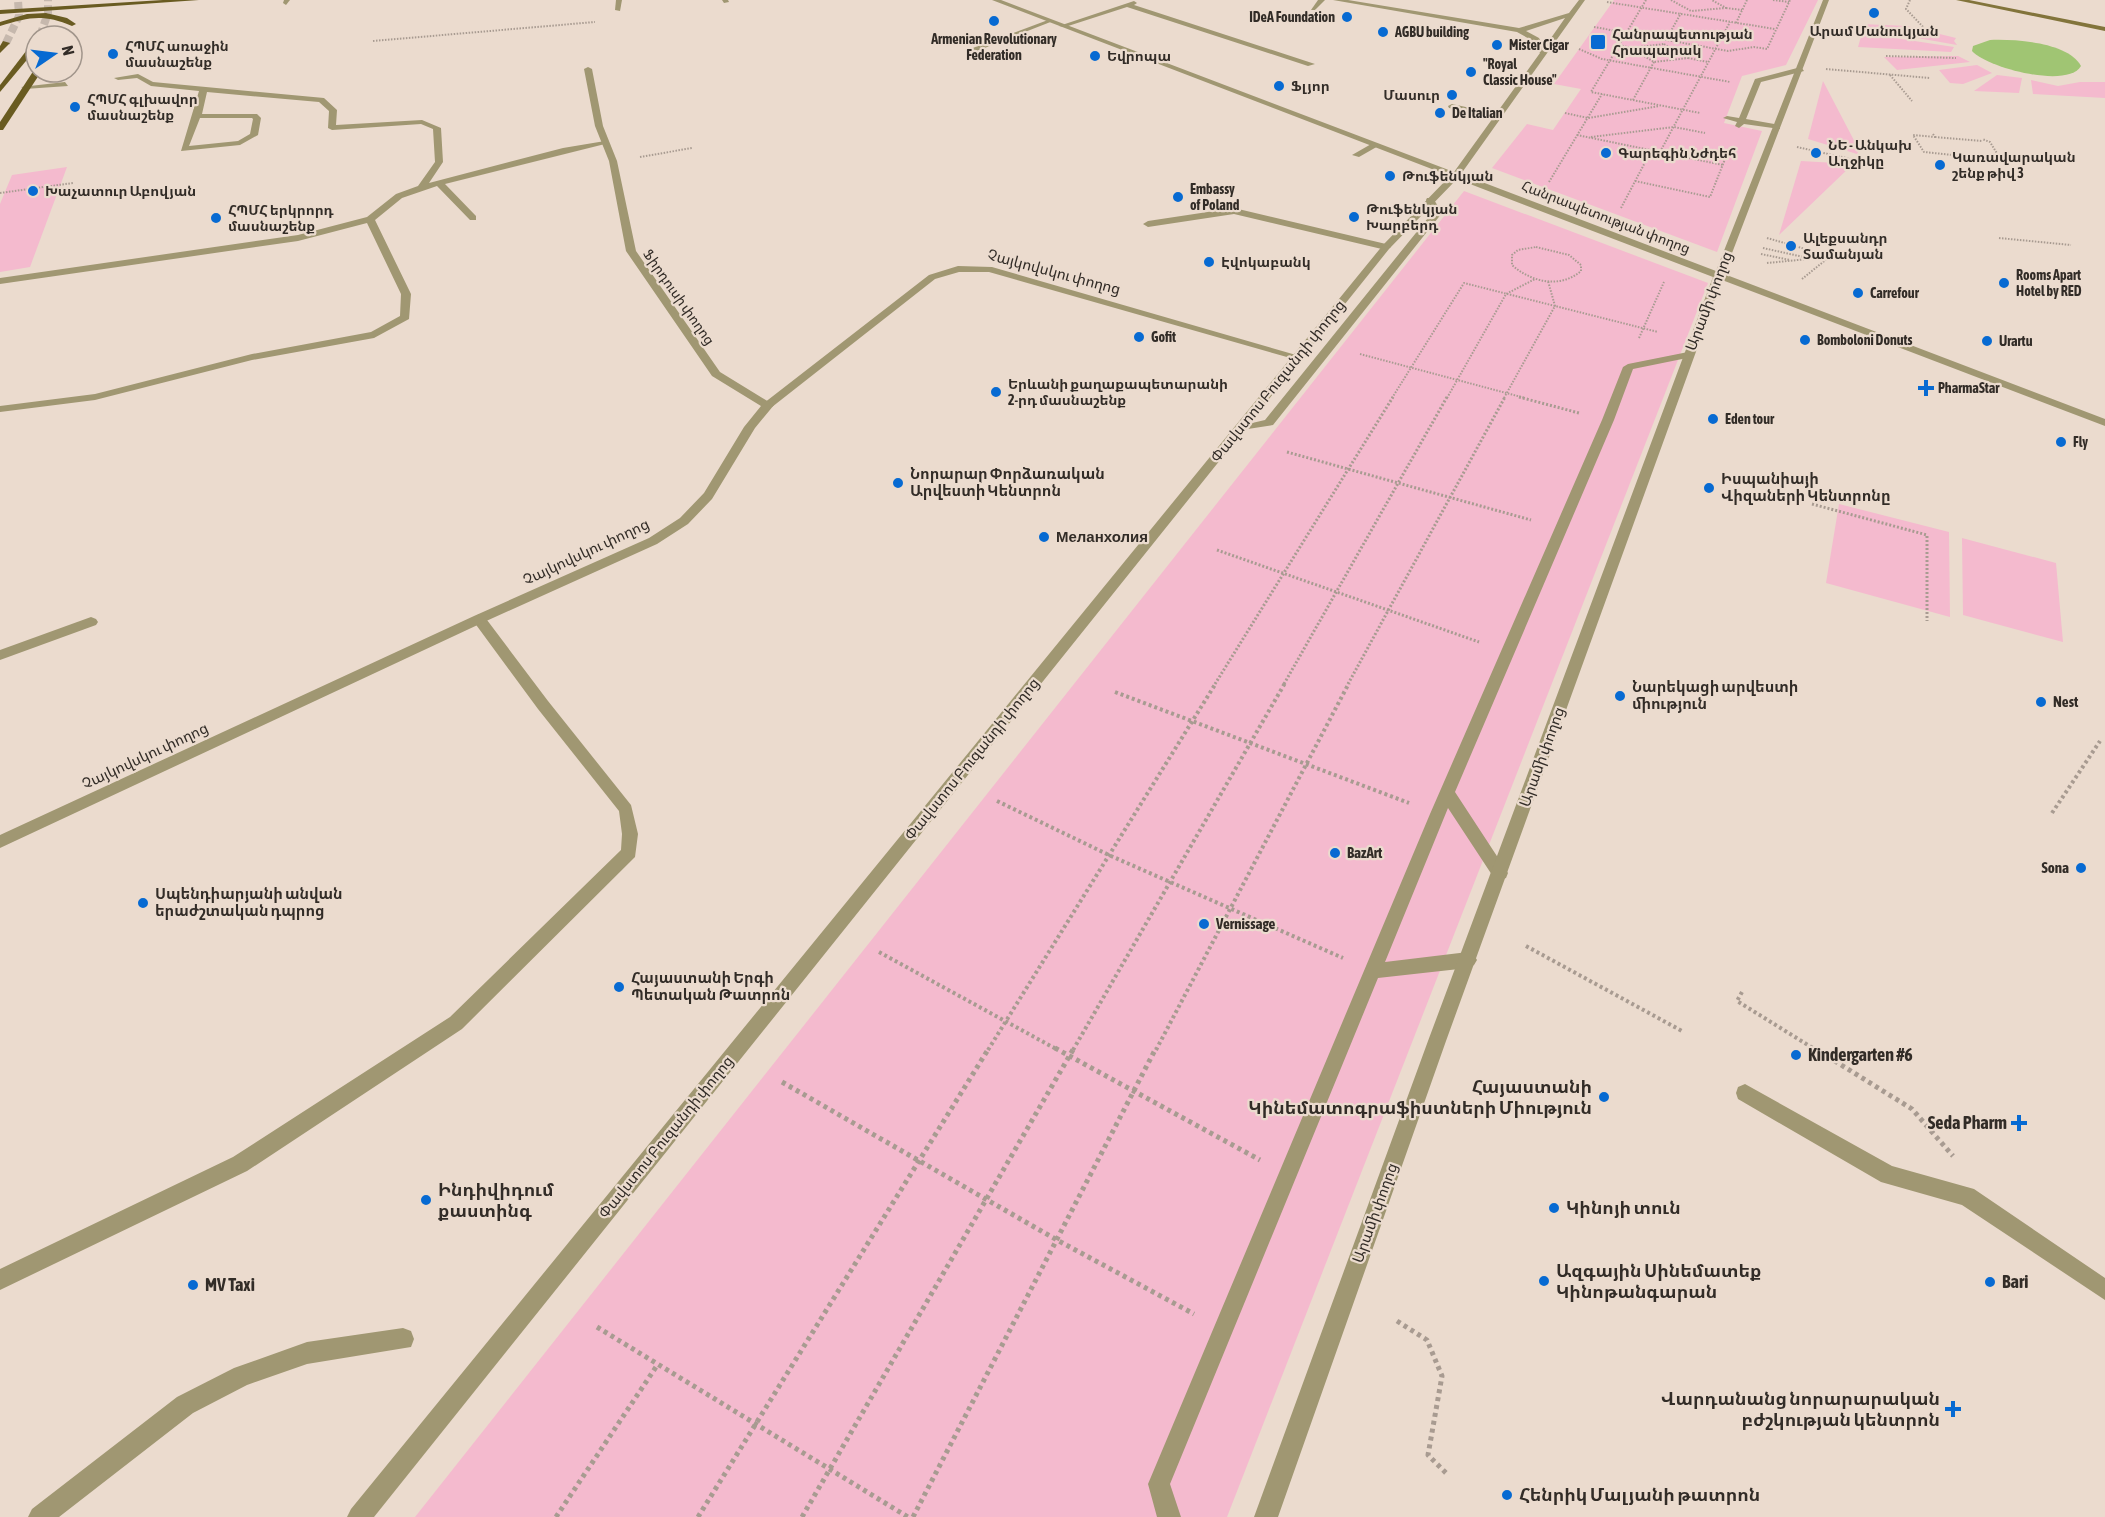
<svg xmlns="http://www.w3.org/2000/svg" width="2105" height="1517" font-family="'Asap Condensed','Noto Sans Armenian',sans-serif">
<rect width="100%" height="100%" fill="#ebdbce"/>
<!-- green -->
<g fill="#f4bace">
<polygon points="1614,0 1818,0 1786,65 1742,76 1724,123 1762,131 1717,252 1492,168 1527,124 1553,130 1581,89 1554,84"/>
<polygon points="1861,24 1907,26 1956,38 1954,41 1957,45 1861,28"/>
<polygon points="1862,33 1954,47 1951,52 1858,47"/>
<polygon points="1958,56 1970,62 1897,70 1884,57"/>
<polygon points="1977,65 1992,73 1963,84 1950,83 1939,70"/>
<polygon points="1997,75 2022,78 2019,93 1974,91"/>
<polygon points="2031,80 2058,86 2080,82 2105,82 2105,98 2033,94"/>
<polygon points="1823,81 1859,150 1857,154 1808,139"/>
<polygon points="1801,161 1853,164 1779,235"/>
<polygon points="67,167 30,267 0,272 0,204 12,175"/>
<polygon points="1464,191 1708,283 1227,1517 415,1517"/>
<polygon points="1839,504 1949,532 1950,617 1826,583"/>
<polygon points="1962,538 2056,563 2063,642 1963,615"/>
</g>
<!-- water -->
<path fill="#a0c573" d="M1990 40C2015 39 2068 42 2081 66 2068 89 1987 68 1972 51L1973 46Z"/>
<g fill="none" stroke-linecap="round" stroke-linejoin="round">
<!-- primary-tunnel -->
<g stroke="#c6b8ad" stroke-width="8" stroke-dasharray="8 4" stroke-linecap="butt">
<polyline points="40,36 48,13 48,0"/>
<polyline points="6,43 19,16 18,0"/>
</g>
<!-- path-far3 -->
<g stroke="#a89b91" stroke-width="2" stroke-dasharray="1.5 1.5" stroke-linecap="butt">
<polyline points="1646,0 1591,92 1700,113"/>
<polyline points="1671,0 1691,11 1726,8 1712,0"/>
<polyline points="1773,0 1789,2"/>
<polyline points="1910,0 1906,9 1927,31"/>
<polyline points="1607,2 1775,29"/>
<polyline points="1726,8 1742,10"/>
<polyline points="1736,23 1747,0"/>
<polyline points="1594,27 1728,51 1754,47 1767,49 1790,0"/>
<polyline points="1666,40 1681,13"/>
<polyline points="373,41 595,22"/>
<polygon points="1664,44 1688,58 1654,62 1631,48"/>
<polyline points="1619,45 1631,48"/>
<polyline points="1579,49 1602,59 1730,82"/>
<polyline points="1886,56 1956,58"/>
<polyline points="1688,58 1708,62"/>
<polyline points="1826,69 1930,78"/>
<polyline points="1890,75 1912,101"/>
<polyline points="1633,100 1654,62"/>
<polyline points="1565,113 1588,118 1659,106"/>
<polyline points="1933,134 1935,137 1913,135 1924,152 2001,160 1990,142 1982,139"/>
<polyline points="1577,135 1723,165"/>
<polyline points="1591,137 1674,127 1705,133"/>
<polyline points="1935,137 1982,141"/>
<polyline points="1797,147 1855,160"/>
<polyline points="1660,152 1730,22"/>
<polyline points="640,157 692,148"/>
<polyline points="1635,181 1710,197 1729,149"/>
<polyline points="1549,182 1602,94"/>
<polyline points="0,193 73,183"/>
<polyline points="1621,208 1651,151"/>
<polyline points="1767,238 1826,255"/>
<polyline points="1999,238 2071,245"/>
<path d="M1536 247 1569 255 1581 265V271C1560 289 1531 282 1512 265V255L1518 250Z"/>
<polyline points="1763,248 1808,258"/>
<polyline points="1761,254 1790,260"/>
<polyline points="1767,263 1829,257"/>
<polyline points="1802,279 1833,254"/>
<polyline points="1639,338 1664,282"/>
<polyline points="1360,354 1525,398"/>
<polyline points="1392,398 1464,283 1658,332"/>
<polyline points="1447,398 1506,294 1535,279"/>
<polyline points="1504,398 1555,306 1548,281"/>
</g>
<!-- path-far2 -->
<g stroke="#a89b91" stroke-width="3" stroke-dasharray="2 2" stroke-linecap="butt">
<polyline points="1519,397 1579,413"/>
<polyline points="1287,452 1531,520"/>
<polyline points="1812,504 1927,535 1927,621"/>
<polyline points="1217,550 1479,642"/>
<polyline points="1215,684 1393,397"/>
<polyline points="1284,684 1447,397"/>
<polyline points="1348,684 1505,397"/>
</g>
<!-- path-far1 -->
<g stroke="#a89b91" stroke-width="4" stroke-dasharray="3 3" stroke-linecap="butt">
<polyline points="1115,692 1409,803"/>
<polyline points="997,801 1111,856 1343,958"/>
<polyline points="2052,813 2100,741"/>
<polyline points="1526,946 1682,1031"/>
<polyline points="879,952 1058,1050"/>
<polyline points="1742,992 1737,1001 1816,1050"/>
<polyline points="988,1050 1216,683"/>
<polyline points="1073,1050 1285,683"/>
<polyline points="1156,1050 1349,683"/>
</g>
<!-- path -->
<g stroke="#a89b91" stroke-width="5" stroke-dasharray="4 4" stroke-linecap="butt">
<polyline points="1055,1048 1260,1160"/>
<polyline points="1814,1048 1912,1109 1953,1156"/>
<polyline points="782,1082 1057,1240 1194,1314"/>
<polyline points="1397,1321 1427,1340 1442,1376 1428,1455 1447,1474"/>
<polyline points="597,1327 908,1517"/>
<polyline points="556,1517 658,1364"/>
<polyline points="698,1517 989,1048"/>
<polyline points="802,1517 1074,1048"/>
<polyline points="913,1517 1156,1048"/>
</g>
<!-- service -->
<g fill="#a09772" fill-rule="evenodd">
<polygon points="284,0 290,0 286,5 283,3"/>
<polygon points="722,0 728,0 729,2 724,3"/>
<polygon points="1318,0 1325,0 1315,10 1311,10"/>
<polygon points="1134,1 1137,3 1134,5 1315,64 1308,66 1127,7 1065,27 1059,26"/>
<polygon points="1048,20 1053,21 977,51 970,49"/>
<polygon points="1801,67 1804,71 1761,82 1746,119 1780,125 1780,129 1744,124 1739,128 1735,126 1737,122 1723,118 1727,116 1739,118 1755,79"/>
<path d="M138 74 153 82 324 98 337 110 336 125 422 120 441 128 443 162 429 183 563 148 605 141 609 143 445 184 476 216V220H470L437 186 402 198 375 220 411 294 409 319 374 338 252 360 95 400 0 412V406L95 394 252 354 371 332 400 316 401 294 367 223 298 241 0 284V278L298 235 367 217 396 194 418 186 435 162 433 129 421 124 332 130 328 128 329 111 319 102 207 92 202 114H257L261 118 258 135 240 145 181 151 199 91 151 86 137 78 118 80 114 78ZM200 118H252L253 119 250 134 238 141 189 146Z"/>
<polygon points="65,82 68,86 25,89 21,87"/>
<polygon points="1452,104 1498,114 1502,116 1498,118 1449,108 1448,106"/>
<polygon points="1373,143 1380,145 1359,157 1352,155"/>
<polygon points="1427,198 1433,198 1442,213 1273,425 1235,431 1235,427 1265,420 1432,213 1426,200"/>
<polygon points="1234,208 1386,244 1391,247 1386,250 1234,214 1148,227 1143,224 1148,221"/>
<polygon points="958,266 992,267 1303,357 1294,359 989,272 959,272 935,279 772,407 764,407 764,403 929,275"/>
<polygon points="1688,352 1692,353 1692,357 1633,369 1614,420 1455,792 1508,873 1506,878 1500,880 1494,878 1448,808 1385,962 1468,952 1474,955 1477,960 1474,965 1468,968 1378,978 1170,1484 1181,1517 1157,1517 1148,1484 1430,814 1602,420 1623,367 1628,364"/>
<polygon points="479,614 484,616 548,701 631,805 638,834 635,857 462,1029 247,1171 0,1290 0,1269 233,1157 450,1017 621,850 622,834 619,811 538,709 474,622 472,619"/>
<polygon points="91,617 96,619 98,622 96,625 0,660 0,650"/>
<polygon points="1745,1084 1892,1166 1974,1189 2105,1278 2105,1300 1962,1205 1881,1182 1738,1099 1736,1093 1738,1087"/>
<polygon points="403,1328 411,1331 414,1339 411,1347 307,1364 247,1385 193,1413 59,1517 28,1517 32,1509 177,1397 234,1368 307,1342"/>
</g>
<!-- minor -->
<g fill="#a09772" fill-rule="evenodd">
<polygon points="616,0 622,0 620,11 615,10"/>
<polygon points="588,67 592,69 603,126 617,161 636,251 720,372 774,405 755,428 712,499 688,524 657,544 484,622 0,848 0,835 474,616 649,538 680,518 704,493 744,427 761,406 712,376 626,251 609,161 595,126 584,69"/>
</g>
<!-- tertiary -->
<path fill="#a09772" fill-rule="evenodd" d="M992 0H1001L1454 172 1540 53 1533 41 1517 32 1333 0H1348L1519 28 1569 13 1579 0H1585L1461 174 1716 271 1823 0H1829L1724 274 2105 419V426L1722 280 1446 1041 1278 1517H1254L1428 1041 1713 277 1457 179 1389 249 374 1517H347L351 1509 1383 245 1450 176ZM1565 18 1544 48 1539 38 1526 31Z"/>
<!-- secondary -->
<polygon fill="#82743b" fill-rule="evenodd" points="1956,0 1969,0 2105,27 2105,31"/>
<!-- primary -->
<g fill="#695b21" fill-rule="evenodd">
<polygon points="163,0 199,0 0,14 0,10"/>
<path d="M46 13 67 18 76 24 72 26C43 14 30 17 0 26V22L27 14Z"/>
<polygon points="3,41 10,43 0,53 0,46"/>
<polygon points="33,42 36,42 36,49 0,92 0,85"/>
<polygon points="34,70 41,72 3,130 0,130 0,122"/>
</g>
</g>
<!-- markers -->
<g fill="#076ad2" stroke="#ebdbce" stroke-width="2">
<circle cx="1874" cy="13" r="6"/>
<circle cx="1347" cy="17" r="6"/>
<circle cx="994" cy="21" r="6"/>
<circle cx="1383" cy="32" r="6"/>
<rect x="1590" y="34" width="16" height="16" rx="3"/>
<circle cx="1497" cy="45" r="6"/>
<circle cx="113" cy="54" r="6"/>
<circle cx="1095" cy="56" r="6"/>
<circle cx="1471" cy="72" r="6"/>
<circle cx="1279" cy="86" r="6"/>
<circle cx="1452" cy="95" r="6"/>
<circle cx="75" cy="107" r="6"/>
<circle cx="1440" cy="113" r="6"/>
<circle cx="1606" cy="153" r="6"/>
<circle cx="1816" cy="153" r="6"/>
<circle cx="1940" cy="165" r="6"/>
<circle cx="1390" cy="176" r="6"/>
<circle cx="33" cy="191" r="6"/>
<circle cx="1178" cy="197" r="6"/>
<circle cx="1354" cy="217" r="6"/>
<circle cx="216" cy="218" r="6"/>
<circle cx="1791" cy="246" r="6"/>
<circle cx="1209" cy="262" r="6"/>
<circle cx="2004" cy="283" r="6"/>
<circle cx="1858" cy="293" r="6"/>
<circle cx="1139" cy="337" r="6"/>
<circle cx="1805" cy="340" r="6"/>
<circle cx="1987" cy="341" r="6"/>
<path d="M1923 379h6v6h6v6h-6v6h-6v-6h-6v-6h6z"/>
<circle cx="996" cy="392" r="6"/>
<circle cx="1713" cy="419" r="6"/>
<circle cx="2061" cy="442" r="6"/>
<circle cx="898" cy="483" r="6"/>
<circle cx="1709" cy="488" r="6"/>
<circle cx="1044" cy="537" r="6"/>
<circle cx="1620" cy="696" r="6"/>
<circle cx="2041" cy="702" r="6"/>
<circle cx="1335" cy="853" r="6"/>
<circle cx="2081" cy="868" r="6"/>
<circle cx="143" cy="903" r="6"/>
<circle cx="1204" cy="924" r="6"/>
<circle cx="619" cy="987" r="6"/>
<circle cx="1796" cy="1055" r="6"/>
<circle cx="1604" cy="1097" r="6"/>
<path d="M2016 1114h6v6h6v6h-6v6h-6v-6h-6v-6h6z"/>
<circle cx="426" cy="1200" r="6"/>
<circle cx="1554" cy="1208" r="6"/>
<circle cx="1544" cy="1281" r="6"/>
<circle cx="1990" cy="1282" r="6"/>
<circle cx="193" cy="1285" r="6"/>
<path d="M1950 1400h6v6h6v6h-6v6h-6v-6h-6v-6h6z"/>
<circle cx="1507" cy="1495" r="6"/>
</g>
<g text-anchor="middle" stroke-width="4.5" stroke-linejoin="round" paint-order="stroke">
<!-- far-poi labels -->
<g font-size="14" font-weight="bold" fill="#322c27" stroke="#ebdbce" text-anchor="start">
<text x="1335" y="22" text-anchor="end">IDeA Foundation</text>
<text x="1874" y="36" text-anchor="middle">Արամ Մանուկյան</text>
<text x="1395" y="37">AGBU building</text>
<text x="1612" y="39">Հանրապետության<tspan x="1612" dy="16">Հրապարակ</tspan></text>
<text x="994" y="44" text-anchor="middle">Armenian Revolutionary<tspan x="994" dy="16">Federation</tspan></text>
<text x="1509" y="50">Mister Cigar</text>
<text x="125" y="51">ՀՊՄՀ առաջին<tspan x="125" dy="16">մասնաշենք</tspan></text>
<text x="1107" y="61">Եվրոպա</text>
<text x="1483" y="69">"Royal<tspan x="1483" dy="16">Classic House"</tspan></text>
<text x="1291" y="91">Ֆլյոր</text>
<text x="1440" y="100" text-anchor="end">Մասուր</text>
<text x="87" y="104">ՀՊՄՀ գլխավոր<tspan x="87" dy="16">մասնաշենք</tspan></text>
<text x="1452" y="118">De Italian</text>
<text x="1828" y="150">ՆԵ - Անկախ<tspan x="1828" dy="16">Աղջիկը</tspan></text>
<text x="1618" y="158">Գարեգին Նժդեհ</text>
<text x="1952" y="162">Կառավարական<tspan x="1952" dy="16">շենք թիվ 3</tspan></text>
<text x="1402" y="181">Թուֆենկյան</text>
<text x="1190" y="194">Embassy<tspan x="1190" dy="16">of Poland</tspan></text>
<text x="45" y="196">Խաչատուր Աբովյան</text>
<text x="1366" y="214">Թուֆենկյան<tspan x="1366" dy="16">Խարբերդ</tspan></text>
<text x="228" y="215">ՀՊՄՀ երկրորդ<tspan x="228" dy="16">մասնաշենք</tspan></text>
<text x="1803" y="243">Ալեքսանդր<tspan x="1803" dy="16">Տամանյան</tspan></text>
<text x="1221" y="267">Էվոկաբանկ</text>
<text x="2016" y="280">Rooms Apart<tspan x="2016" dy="16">Hotel by RED</tspan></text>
<text x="1870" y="298">Carrefour</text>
<text x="1151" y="342">Gofit</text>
<text x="1817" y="345">Bomboloni Donuts</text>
<text x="1999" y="346">Urartu</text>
<text x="1008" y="389">Երևանի քաղաքապետարանի<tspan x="1008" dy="16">2-րդ մասնաշենք</tspan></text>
<text x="1938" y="393">PharmaStar</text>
<text x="1725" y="424">Eden tour</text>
<text x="2073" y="447">Fly</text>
</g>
<!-- far-street labels -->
<g font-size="14" fill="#322c27" stroke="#ebdbce">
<text transform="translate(1606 217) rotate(21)" y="5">Հանրապետության փողոց</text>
<text transform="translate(679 297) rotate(55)" y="5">Ֆիրդուսի փողոց</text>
</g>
<!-- street labels -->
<g font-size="15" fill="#322c27" stroke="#ebdbce">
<text transform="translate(1054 272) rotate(15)" y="5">Չայկովսկու փողոց</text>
<text transform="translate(1709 301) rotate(-69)" y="5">Արամի փողոց</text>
<text transform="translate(1278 381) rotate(-51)" y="5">Փավստոս Բուզանդի փողոց</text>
<text transform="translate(586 552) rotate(-25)" y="5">Չայկովսկու փողոց</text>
<text transform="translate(145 756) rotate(-25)" y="5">Չայկովսկու փողոց</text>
<text transform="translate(1542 757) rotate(-70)" y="5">Արամի փողոց</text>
<text transform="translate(972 759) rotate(-51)" y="5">Փավստոս Բուզանդի փողոց</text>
<text transform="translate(666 1137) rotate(-51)" y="5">Փավստոս Բուզանդի փողոց</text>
<text transform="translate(1375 1213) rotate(-70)" y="5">Արամի փողոց</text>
</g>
<!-- poi labels -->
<g font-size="15" font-weight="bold" fill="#322c27" stroke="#ebdbce" text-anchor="start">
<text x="910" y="479">Նորարար Փորձառական<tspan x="910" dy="17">Արվեստի Կենտրոն</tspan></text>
<text x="1721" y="484">Իսպանիայի<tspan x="1721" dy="17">Վիզաների Կենտրոնը</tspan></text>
<text x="1056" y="542">Меланхолия</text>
<text x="1632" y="692">Նարեկացի արվեստի<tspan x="1632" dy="17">միություն</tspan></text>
<text x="2053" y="707">Nest</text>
<text x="1347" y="858">BazArt</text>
<text x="2069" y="873" text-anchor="end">Sona</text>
<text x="155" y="899">Սպենդիարյանի անվան<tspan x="155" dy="17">երաժշտական դպրոց</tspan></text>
<text x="1216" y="929">Vernissage</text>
<text x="631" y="983">Հայաստանի Երգի<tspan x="631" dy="17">Պետական Թատրոն</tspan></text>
</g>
<!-- near-poi labels -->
<g font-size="18" font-weight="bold" fill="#322c27" stroke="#ebdbce" text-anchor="start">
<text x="1808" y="1061">Kindergarten #6</text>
<text x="1592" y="1093" text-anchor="end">Հայաստանի<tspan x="1592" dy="21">Կինեմատոգրաֆիստների Միություն</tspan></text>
<text x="2007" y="1129" text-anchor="end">Seda Pharm</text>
<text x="438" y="1196">Ինդիվիդում<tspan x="438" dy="21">քաստինգ</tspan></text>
<text x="1566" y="1214">Կինոյի տուն</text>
<text x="1556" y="1277">Ազգային Սինեմատեք<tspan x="1556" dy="21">Կինոթանգարան</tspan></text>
<text x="2002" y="1288">Bari</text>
<text x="205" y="1291">MV Taxi</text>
<text x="1940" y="1405" text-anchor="end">Վարդանանց նորարարական<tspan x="1940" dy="21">բժշկության կենտրոն</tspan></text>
<text x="1519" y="1501">Հենրիկ Մալյանի թատրոն</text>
</g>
</g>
<!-- north arrow -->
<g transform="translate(54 54) rotate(76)"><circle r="28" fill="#ebdbce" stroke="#a1958b" stroke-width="1.5"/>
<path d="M0-4.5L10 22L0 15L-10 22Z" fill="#076ad2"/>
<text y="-9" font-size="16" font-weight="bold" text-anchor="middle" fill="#322c27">N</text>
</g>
</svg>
